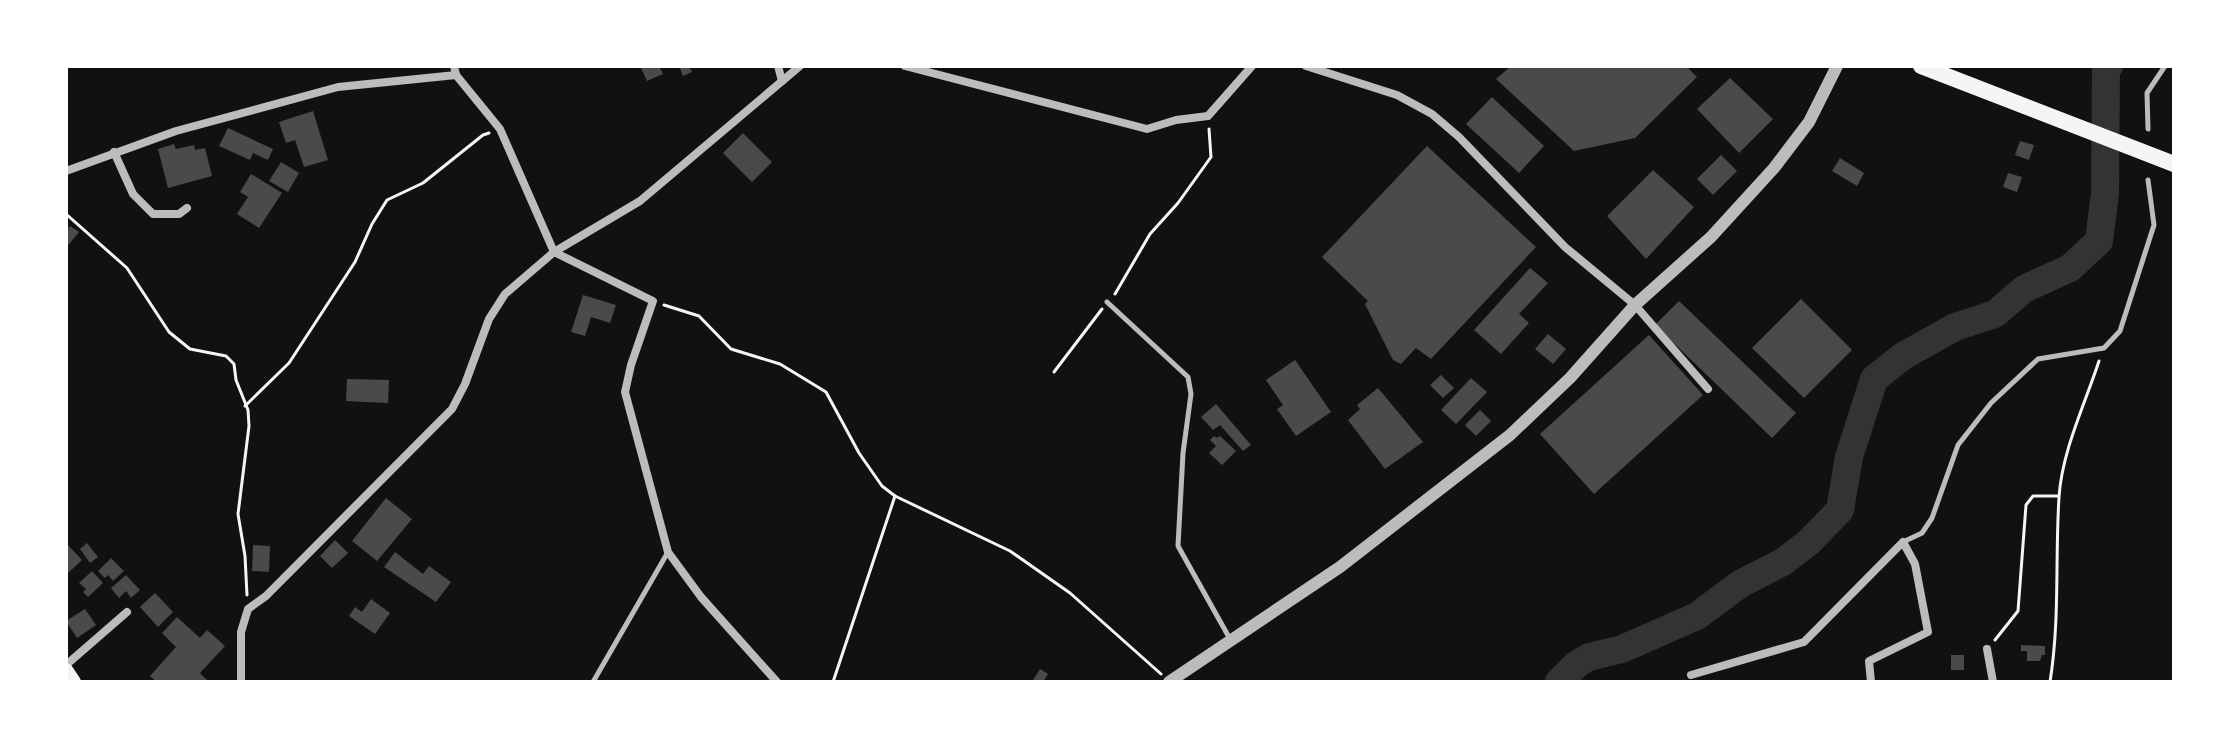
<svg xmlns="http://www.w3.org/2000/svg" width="2240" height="748" font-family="'Source Sans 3',sans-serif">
<rect width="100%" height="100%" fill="#111"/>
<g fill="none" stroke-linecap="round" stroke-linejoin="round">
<!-- river -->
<polyline stroke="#333" stroke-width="28" points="1559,682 1577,664 1589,657 1622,649 1697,616 1740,584 1783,562 1809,542 1840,510 1849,457 1874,379 1903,356 1955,327 1995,314 2024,289 2070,268 2099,241 2105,193 2106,68 2109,66"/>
</g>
<!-- building -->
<g fill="#4a4a4a">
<polygon points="640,66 659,66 663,74 647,81"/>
<polygon points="679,66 689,66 692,72 683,76"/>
<polygon points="1511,66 1686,66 1697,77 1635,138 1574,151 1496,79"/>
<polygon points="1730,78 1773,119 1739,153 1697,109"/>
<polygon points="1492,97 1544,146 1519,173 1466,124"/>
<polygon points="313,111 328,160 304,167 295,140 286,143 279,122"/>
<polygon points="228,128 273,149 268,160 253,153 250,160 219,146"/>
<polygon points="743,133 772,162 752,182 723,153"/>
<polygon points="2020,141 2034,145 2029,160 2015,155"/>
<polygon points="174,144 176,149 194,145 195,150 205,148 212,176 168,188 158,149"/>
<polygon points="1427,146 1536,247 1431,359 1416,348 1401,364 1393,360 1365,304 1368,301 1322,257"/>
<polygon points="1721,155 1737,171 1713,195 1697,179"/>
<polygon points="1840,158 1864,173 1857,186 1832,171"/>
<polygon points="281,162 299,173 288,192 269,181"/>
<polygon points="1653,170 1694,207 1646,259 1607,216"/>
<polygon points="2008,173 2022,177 2017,192 2003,187"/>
<polygon points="251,174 282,193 259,228 237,214 248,197 240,192"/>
<polygon points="70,226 79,232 66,248 66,231"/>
<polygon points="1530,268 1548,283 1519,314 1529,323 1501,354 1474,330"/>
<polygon points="583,295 616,305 610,323 591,317 585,336 571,332"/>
<polygon points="1801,299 1852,350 1804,398 1752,348"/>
<polygon points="1679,301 1796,413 1772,438 1655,325"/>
<polygon points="1548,334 1566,349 1553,364 1535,349"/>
<polygon points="1649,335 1703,395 1594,494 1540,434"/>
<polygon points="1295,360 1331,412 1296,436 1277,409 1283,405 1266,380"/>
<polygon points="1441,375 1454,388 1443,398 1430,385"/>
<polygon points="1471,378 1487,392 1456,424 1441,410"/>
<polygon points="347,379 389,380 388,403 346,401"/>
<polygon points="1378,388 1423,442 1385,469 1348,420 1360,409 1357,405"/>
<polygon points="1216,404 1251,445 1243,451 1220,425 1213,430 1201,417"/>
<polygon points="1480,410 1491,421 1476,436 1465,425"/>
<polygon points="1214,436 1217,438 1220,436 1236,451 1222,465 1209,453 1216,446 1210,440"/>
<polygon points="386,498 412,519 377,561 352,541"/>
<polygon points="335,540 348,553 332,568 320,556"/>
<polygon points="66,543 82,560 66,575"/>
<polygon points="87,543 98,557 90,563 80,549"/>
<polygon points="253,545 270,546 269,572 252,571"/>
<polygon points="395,552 423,574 429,566 451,582 436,602 384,567"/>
<polygon points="111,558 124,571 113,581 108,575 105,578 98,571"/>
<polygon points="92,571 103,583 88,597 83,592 86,589 79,583"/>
<polygon points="126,575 140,590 131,598 126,591 119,598 111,588"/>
<polygon points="155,593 173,612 158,627 140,607"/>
<polygon points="371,599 390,613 375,634 349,616 355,607 362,612"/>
<polygon points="85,609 96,625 77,638 66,621"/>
<polygon points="177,617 200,638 207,630 225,646 200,673 209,682 157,682 150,676 176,647 162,633"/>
<polygon points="2021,645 2045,646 2045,655 2042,655 2040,661 2027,661 2027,651 2021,651"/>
<rect x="1951" y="655" width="13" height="15"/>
<polygon points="1040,669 1048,674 1043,682 1032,682"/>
</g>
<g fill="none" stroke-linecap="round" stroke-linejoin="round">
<!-- path -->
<g stroke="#f5f5f5" stroke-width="3">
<polyline points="66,214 127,268 169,332 190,349 226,356 234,364 236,380 248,410 249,426 238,514 245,556 247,595"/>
<polyline points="1115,294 1150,234 1178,203 1211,157 1209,129"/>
<polyline points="664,305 699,316 731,349 780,364 826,392 859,453 882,486 895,496 1010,551 1070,593 1161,674"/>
<polyline points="1054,372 1102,309"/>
<polyline points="245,406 289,363 355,262 372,224 387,200 423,183 483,135 489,133"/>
<polyline points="1995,640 2018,611 2026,505 2033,496 2058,496"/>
<polyline points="833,682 895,496"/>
<path d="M2050 682C2060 619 2055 560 2059 497 2062 451 2085 404 2099 361"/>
</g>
<!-- service -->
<g stroke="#bcbcbc" stroke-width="5">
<polyline points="2148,129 2147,93 2165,66"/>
<polyline points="1107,302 1188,377 1191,394 1183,453 1178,546 1230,639"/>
<polyline points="1903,542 1922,533 1932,518 1958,445 1991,403 2038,359 2104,348 2120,331 2154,225 2148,180"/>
<polyline points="593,682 668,552"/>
</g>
<!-- minor -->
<g stroke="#bcbcbc" stroke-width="8">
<polyline points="454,66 456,75 500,129 554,252 653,301 631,365 625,392 668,552 701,597 777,682"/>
<polyline points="778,66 782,81"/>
<polyline points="905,66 1147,129 1176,120 1208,116 1252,66"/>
<polyline points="1306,66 1397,95 1432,114 1459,137 1565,247 1635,305 1708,389"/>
<polyline points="114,152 133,194 153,214 179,214 187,208"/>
<polyline points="66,171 176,131 338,87 456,75"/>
<polyline points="1987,649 1993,682"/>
<polyline points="66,665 127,612"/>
<polyline points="1691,675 1804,642 1903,542 1915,564 1928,632 1869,661 1871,682"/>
<polyline points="241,682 241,632 248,609 266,596 452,409 465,384 489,319 505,294 554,252 640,201 800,66"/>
</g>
<!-- tertiary -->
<polyline stroke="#bcbcbc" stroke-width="12" points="1169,682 1340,567 1510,435 1570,378 1635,305 1711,237 1774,168 1809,122 1837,66"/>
<!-- secondary -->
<polyline stroke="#f5f5f5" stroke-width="14" points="66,670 74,682"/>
<!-- trunk -->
<polyline stroke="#f5f5f5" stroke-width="16" points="1921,66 2174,164"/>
</g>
<!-- border -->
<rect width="2240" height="748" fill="none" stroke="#ffffff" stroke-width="136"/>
</svg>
